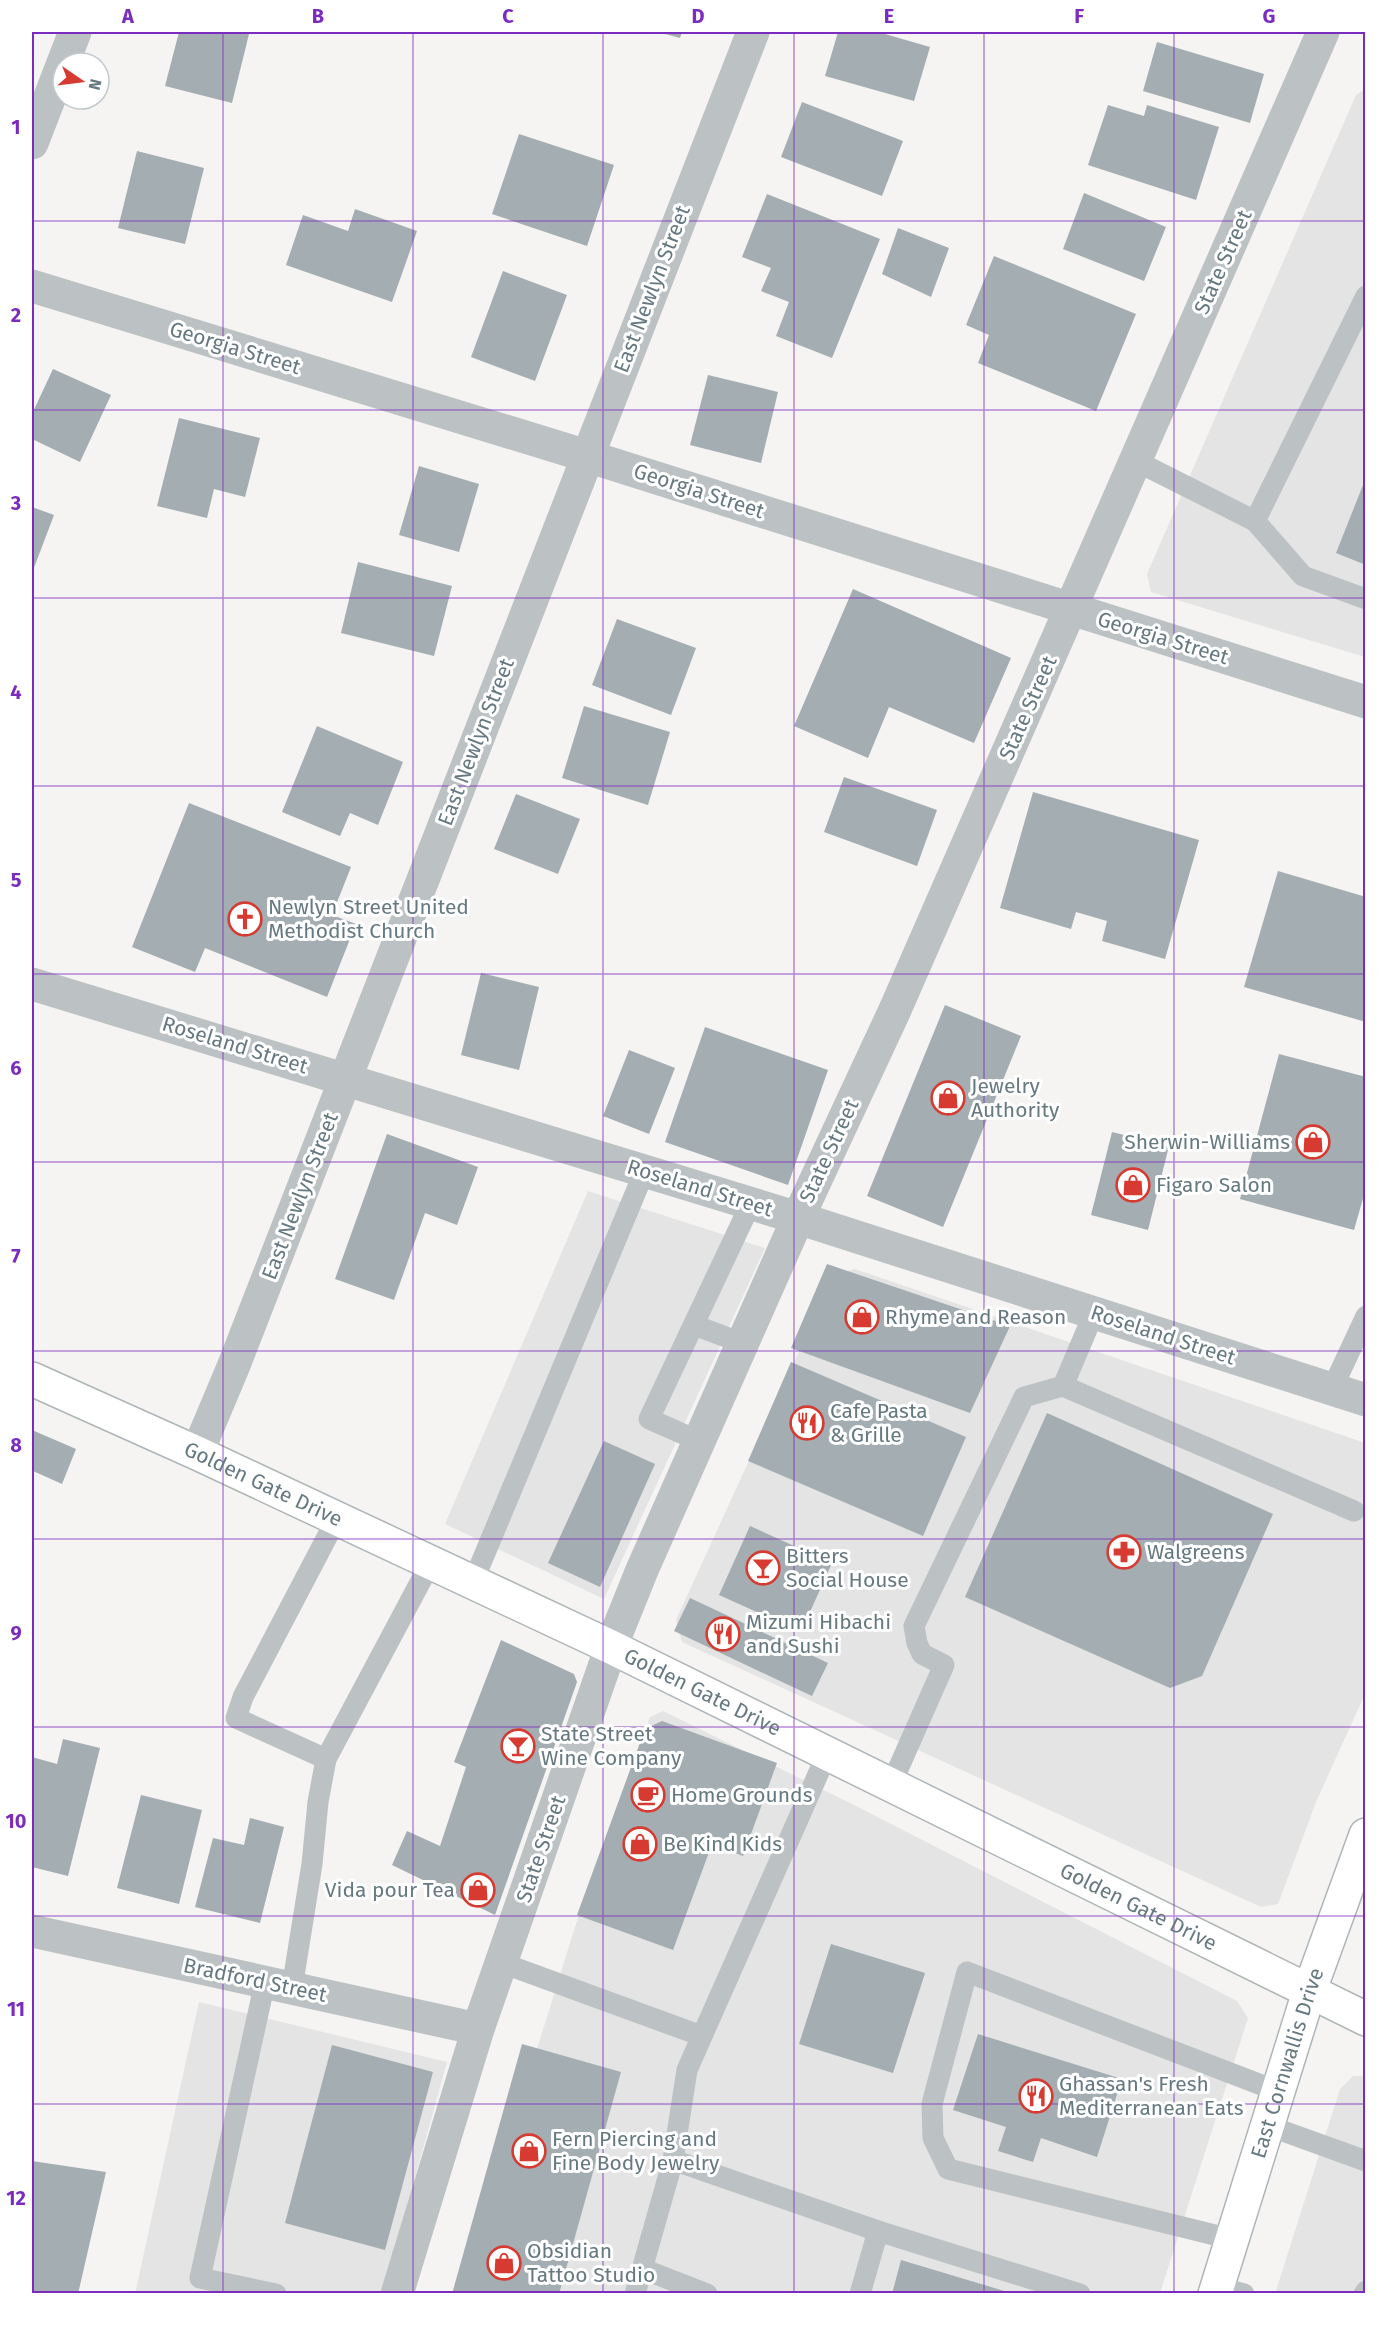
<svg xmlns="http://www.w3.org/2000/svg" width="1397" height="2325" font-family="'Fira Sans',sans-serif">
<rect width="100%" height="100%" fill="#f5f4f2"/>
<!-- built -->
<g fill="#e3e4e3">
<polygon points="1365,89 1365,657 1151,592 1147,574 1356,95"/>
<polygon points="588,1191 765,1248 604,1599 445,1524"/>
<polygon points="855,1269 1365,1443 1365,1694 1316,1802 1278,1904 1261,1907 682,1642 676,1620 834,1275"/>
<polygon points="663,1711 858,1807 1237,2001 1248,2018 1160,2293 461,2294 574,1930 650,1717"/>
<polygon points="199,2002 447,2062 383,2293 135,2294"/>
<polygon points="1353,2076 1365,2076 1365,2293 1275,2294 1340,2089"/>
</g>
<!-- building -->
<g fill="#a4adb1">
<polygon points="179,32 241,32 249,34 232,103 165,86"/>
<polygon points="658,32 682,32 680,38"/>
<polygon points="838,32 878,32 930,47 914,101 825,76"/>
<polygon points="1157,42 1264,74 1250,123 1143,91"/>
<polygon points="802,102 903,141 882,196 781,157"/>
<polygon points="1108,105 1144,116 1147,105 1219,127 1196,200 1088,165"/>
<polygon points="519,134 614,165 587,246 492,214"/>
<polygon points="137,151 204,168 185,244 118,228"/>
<polygon points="1084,193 1166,227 1144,281 1063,249"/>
<polygon points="767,194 880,239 832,358 776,336 789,302 761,291 771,268 742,257"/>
<polygon points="355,209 417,231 392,302 286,265 303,215 348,231"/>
<polygon points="898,228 949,248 931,297 882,274"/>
<polygon points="994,256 1136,314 1096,411 978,363 989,335 966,325"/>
<polygon points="503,271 567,295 535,381 471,357"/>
<polygon points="53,369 111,395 80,462 32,439 32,414"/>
<polygon points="708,375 778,392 761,463 690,445"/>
<polygon points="179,418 260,438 245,497 214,489 207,518 157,506"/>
<polygon points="419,466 479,484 459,552 399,535"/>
<polygon points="1365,480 1366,480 1366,565 1336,553"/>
<polygon points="32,507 54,515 32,573"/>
<polygon points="358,562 452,586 434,656 341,633"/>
<polygon points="853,589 1011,658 974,743 889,707 868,758 794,726"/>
<polygon points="617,619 696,648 671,715 592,685"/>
<polygon points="584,706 670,732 648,805 562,778"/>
<polygon points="317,726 403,762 378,825 350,813 340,836 282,812"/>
<polygon points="844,777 937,810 917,866 824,832"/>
<polygon points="1033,792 1199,840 1165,959 1102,941 1107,921 1076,912 1071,929 1000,908"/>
<polygon points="516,794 580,819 558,874 494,849"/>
<polygon points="189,803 351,867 332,915 356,924 327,997 205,948 195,972 132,947"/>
<polygon points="1278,871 1366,897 1366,1022 1244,987"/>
<polygon points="481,973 539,987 519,1070 461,1055"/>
<polygon points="945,1005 1021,1036 943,1227 867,1196"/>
<polygon points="705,1027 828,1070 788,1185 665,1142"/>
<polygon points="629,1050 675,1068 649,1134 603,1116"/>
<polygon points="1279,1054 1366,1077 1366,1188 1354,1230 1240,1199"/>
<polygon points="1112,1132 1169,1146 1148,1230 1091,1215"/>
<polygon points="387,1134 478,1167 457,1225 425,1213 394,1300 335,1279"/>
<polygon points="827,1264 1010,1326 970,1413 791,1348"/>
<polygon points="791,1362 966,1437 923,1536 748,1461"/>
<polygon points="1047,1413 1273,1514 1202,1676 1170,1688 965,1597"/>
<polygon points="32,1430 76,1449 62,1484 33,1471 32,1476"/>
<polygon points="604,1441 655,1464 600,1587 548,1563"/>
<polygon points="750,1526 832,1563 801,1632 719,1595"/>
<polygon points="690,1598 828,1663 812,1696 674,1631"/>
<polygon points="501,1640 574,1674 577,1682 495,1915 392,1865 407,1831 440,1846 466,1767 454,1762"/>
<polygon points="662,1721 777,1763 743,1856 712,1844 673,1950 577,1915 645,1729"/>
<polygon points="63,1739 100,1748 68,1876 32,1867 32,1757 57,1764"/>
<polygon points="141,1795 202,1810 179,1904 117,1888"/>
<polygon points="250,1818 284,1827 260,1923 195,1907 213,1838 244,1845"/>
<polygon points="831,1944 925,1973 893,2073 799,2044"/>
<polygon points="978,2034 1122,2079 1097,2157 1041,2138 1033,2162 998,2151 1006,2127 953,2110"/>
<polygon points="522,2044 621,2072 559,2294 452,2294"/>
<polygon points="332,2045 433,2072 385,2250 285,2223"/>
<polygon points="32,2161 106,2172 78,2294 32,2294"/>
<polygon points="901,2260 1011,2293 1010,2294 892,2294"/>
</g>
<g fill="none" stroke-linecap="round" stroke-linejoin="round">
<!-- secondary casing -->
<g stroke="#aeb5b8" stroke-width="36">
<g id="secondary">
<path id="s1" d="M32 1379 197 1453 611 1647 1366 2019"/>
<path id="s2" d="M1215 2294 1309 1992 1366 1835"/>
</g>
</g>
<!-- lane -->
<g stroke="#bcc1c3" stroke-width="21">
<polyline points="1136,461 1255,521 1366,296"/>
<polyline points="1255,521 1303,576 1366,599"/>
<polyline points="694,1325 742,1343"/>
<polyline points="1063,1386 1094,1313"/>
<polyline points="1332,1389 1366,1316"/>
<polyline points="699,1441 649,1419 751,1203"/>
<polyline points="473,1582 645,1170"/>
<polyline points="326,1759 236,1718 243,1697 337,1518"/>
<polyline points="891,1785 944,1665 922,1654 917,1643 914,1626 1024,1397 1063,1386 1354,1511"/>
<polyline points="502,1963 702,2036"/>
<polyline points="265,1982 200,2278 276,2294"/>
<polyline points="292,1988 312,1864 318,1802 326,1759 431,1562"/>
<polyline points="1266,2125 1366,2161"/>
<polyline points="673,2160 687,2070 827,1754"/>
<polyline points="1231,2239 948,2169 933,2138 932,2104 967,1972 1277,2091"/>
<polyline points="643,2269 707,2294"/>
<polyline points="1217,2287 1244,2294"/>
<polyline points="635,2294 673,2160 878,2231 1080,2294"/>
<polyline points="860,2294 878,2231"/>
<polyline points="1364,2294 1366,2291"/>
</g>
<!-- street -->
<g stroke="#bcc1c3" stroke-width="33">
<polyline points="32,143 75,32"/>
<polyline points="32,286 587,456 1366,702"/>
<polyline points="32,984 798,1218 1366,1400"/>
<polyline points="197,1453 234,1365 753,32"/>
<polyline points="32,1931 478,2029"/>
<polyline points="397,2294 478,2029 611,1647 642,1570 798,1218 894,1012 1323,32"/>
</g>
<!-- secondary -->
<use href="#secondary" stroke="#fff" stroke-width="33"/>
</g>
<!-- grid -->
<path fill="none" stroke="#7b2cbf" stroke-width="1.5" stroke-opacity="0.55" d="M223 32V2294M413 32V2294M603 32V2294M794 32V2294M984 32V2294M1174 32V2294M32 221H1366M32 410H1366M32 598H1366M32 786H1366M32 974H1366M32 1162H1366M32 1351H1366M32 1539H1366M32 1727H1366M32 1916H1366M32 2104H1366"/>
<!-- icons -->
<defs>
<g id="church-ring" transform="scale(1.725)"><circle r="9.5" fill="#fff" stroke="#d73a30" stroke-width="1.5"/><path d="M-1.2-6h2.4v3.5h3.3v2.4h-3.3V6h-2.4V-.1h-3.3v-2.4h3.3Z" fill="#d73a30"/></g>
<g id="shop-ring" transform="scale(1.725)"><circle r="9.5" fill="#fff" stroke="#d73a30" stroke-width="1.5"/><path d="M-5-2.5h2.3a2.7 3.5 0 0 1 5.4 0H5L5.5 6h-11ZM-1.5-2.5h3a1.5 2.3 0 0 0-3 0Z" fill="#d73a30"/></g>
<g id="restaurant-ring" transform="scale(1.725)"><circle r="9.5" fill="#fff" stroke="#d73a30" stroke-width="1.5"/><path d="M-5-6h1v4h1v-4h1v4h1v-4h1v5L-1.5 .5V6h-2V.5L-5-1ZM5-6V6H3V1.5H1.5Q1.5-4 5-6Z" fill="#d73a30"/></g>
<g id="pharmacy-ring" transform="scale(1.725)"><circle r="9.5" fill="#fff" stroke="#d73a30" stroke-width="1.5"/><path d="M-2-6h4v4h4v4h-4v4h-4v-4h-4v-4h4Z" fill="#d73a30"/></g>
<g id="bar-ring" transform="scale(1.725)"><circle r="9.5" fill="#fff" stroke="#d73a30" stroke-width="1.5"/><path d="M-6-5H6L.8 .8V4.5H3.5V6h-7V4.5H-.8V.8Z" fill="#d73a30"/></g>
<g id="cafe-ring" transform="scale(1.725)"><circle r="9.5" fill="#fff" stroke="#d73a30" stroke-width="1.5"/><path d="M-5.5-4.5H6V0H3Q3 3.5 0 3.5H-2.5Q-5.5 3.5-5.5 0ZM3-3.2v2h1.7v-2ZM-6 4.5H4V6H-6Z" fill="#d73a30"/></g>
</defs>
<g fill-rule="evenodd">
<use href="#church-ring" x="245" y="919"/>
<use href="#shop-ring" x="948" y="1098"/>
<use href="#shop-ring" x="1313" y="1142"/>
<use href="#shop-ring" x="1133" y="1185"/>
<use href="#shop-ring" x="862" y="1317"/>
<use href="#restaurant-ring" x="807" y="1423"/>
<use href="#pharmacy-ring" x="1124" y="1552"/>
<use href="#bar-ring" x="763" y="1568"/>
<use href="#restaurant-ring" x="723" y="1634"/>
<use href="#bar-ring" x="518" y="1746"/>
<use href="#cafe-ring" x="648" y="1795"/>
<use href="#shop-ring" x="640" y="1844"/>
<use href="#shop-ring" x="478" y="1890"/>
<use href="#restaurant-ring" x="1036" y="2096"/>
<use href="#shop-ring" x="529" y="2151"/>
<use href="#shop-ring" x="504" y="2263"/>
</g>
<g text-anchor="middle" stroke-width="6" stroke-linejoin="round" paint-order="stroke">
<!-- street labels -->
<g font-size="21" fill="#667981" stroke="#fff">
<text transform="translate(1223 262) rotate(-66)" y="7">State Street</text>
<text transform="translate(652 289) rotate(-69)" y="7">East Newlyn Street</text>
<text transform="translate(235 348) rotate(17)" y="7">Georgia Street</text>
<text transform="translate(699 491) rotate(18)" y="7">Georgia Street</text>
<text transform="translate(1163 638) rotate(17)" y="7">Georgia Street</text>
<text transform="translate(1028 708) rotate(-66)" y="7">State Street</text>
<text transform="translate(476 742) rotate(-69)" y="7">East Newlyn Street</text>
<text transform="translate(235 1045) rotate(17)" y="7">Roseland Street</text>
<text transform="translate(829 1151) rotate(-65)" y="7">State Street</text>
<text transform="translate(700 1188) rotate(17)" y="7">Roseland Street</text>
<text transform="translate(300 1196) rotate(-69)" y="7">East Newlyn Street</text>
<text transform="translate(1163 1335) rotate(18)" y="7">Roseland Street</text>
<text dy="7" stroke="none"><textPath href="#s1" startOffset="254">Golden Gate Drive</textPath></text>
<text dy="7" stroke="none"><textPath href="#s1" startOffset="740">Golden Gate Drive</textPath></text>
<text transform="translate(541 1849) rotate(-71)" y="7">State Street</text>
<text dy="7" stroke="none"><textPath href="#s1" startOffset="1226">Golden Gate Drive</textPath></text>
<text transform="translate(255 1980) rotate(12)" y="7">Bradford Street</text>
<text dy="7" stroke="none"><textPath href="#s2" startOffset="242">East Cornwallis Drive</textPath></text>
</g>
<!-- poi labels -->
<g font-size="21" fill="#667981" stroke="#fff" text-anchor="start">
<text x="268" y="914">Newlyn Street United<tspan x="268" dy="24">Methodist Church</tspan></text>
<text x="971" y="1093">Jewelry<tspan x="971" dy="24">Authority</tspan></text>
<text x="1290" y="1149" text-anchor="end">Sherwin-Williams</text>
<text x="1156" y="1192">Figaro Salon</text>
<text x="885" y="1324">Rhyme and Reason</text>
<text x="830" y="1418">Cafe Pasta<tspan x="830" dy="24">&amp; Grille</tspan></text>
<text x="1147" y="1559">Walgreens</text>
<text x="786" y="1563">Bitters<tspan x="786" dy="24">Social House</tspan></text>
<text x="746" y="1629">Mizumi Hibachi<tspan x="746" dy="24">and Sushi</tspan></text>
<text x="541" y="1741">State Street<tspan x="541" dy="24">Wine Company</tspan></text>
<text x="671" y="1802">Home Grounds</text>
<text x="663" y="1851">Be Kind Kids</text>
<text x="455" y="1897" text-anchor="end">Vida pour Tea</text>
<text x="1059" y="2091">Ghassan's Fresh<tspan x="1059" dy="24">Mediterranean Eats</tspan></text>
<text x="552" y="2146">Fern Piercing and<tspan x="552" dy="24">Fine Body Jewelry</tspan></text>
<text x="527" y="2258">Obsidian<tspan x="527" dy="24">Tattoo Studio</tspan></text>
</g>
</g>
<!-- border -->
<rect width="1397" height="2325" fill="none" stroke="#ffffff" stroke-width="66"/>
<!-- north arrow -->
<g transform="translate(81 81) rotate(104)"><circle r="28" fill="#ffffff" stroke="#c2c9cd" stroke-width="1.5"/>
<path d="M0-4.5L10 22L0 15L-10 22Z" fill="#d73a30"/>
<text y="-9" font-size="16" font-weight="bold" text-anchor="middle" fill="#667981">N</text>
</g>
<rect x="33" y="33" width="1331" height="2259" fill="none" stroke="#7b2cbf" stroke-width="2"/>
<g font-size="20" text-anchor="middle" font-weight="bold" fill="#7b2cbf">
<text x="128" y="23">A</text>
<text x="318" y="23">B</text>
<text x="508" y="23">C</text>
<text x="698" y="23">D</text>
<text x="889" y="23">E</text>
<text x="1079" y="23">F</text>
<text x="1269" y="23">G</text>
<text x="16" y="134">1</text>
<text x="16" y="322">2</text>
<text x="16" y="510">3</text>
<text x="16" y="699">4</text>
<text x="16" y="887">5</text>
<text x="16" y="1075">6</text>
<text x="16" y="1263">7</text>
<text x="16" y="1452">8</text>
<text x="16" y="1640">9</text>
<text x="16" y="1828">10</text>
<text x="16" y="2016">11</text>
<text x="16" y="2205">12</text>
</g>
</svg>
